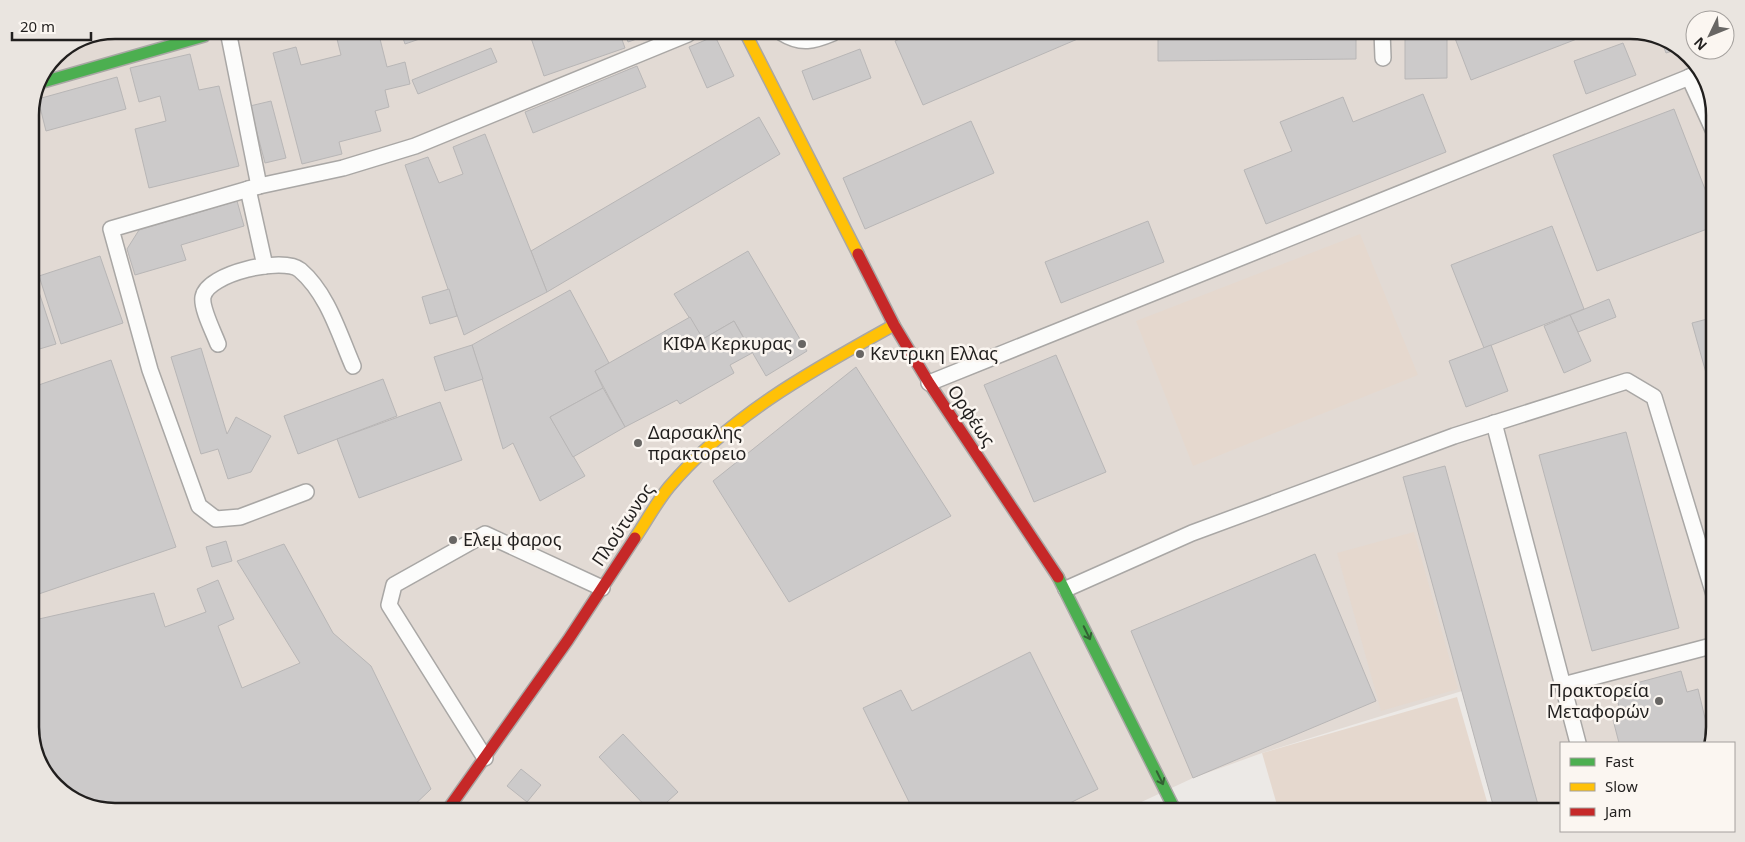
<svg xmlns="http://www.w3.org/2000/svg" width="1745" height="842" font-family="'Noto Sans',sans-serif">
<rect width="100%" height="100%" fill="#ece9e6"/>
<!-- built -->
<polygon fill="#e2dad4" points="1630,30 1667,39 1701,68 1715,110 1715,727 1711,743 1561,743 1561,812 1495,812 1462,691 1262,753 1193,778 1120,812 115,812 78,803 45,774 30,733 30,110 55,55 83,36"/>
<!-- green -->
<g fill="#e5d8ce">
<polygon points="1360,234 1418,375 1193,466 1136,321"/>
<polygon points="1414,532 1458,689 1381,711 1337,553"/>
<polygon points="1457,697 1490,812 1279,812 1262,753"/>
</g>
<!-- building -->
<g fill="#cccaca" stroke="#b8b6b6">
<polygon points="1600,30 1471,80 1453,33 1460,31"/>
<polygon points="1356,31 1356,59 1158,61 1158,32"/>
<polygon points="1405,31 1447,31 1447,78 1405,79"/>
<polygon points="1094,32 923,105 895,41 913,33"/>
<polygon points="620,34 625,48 544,76 530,35"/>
<polygon points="625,34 651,34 628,42"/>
<polygon points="336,35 379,35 387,67 405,62 410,84 385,90 389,107 375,111 381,131 339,142 342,154 302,164 273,53 296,47 301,65 341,55"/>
<polygon points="402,35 431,35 405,44"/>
<polygon points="715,36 734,76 707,88 689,47"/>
<polygon points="1660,37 1667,39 1679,49 1666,53"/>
<polygon points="1623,43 1636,75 1586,94 1574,61"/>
<polygon points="491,48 497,62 418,94 412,80"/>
<polygon points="860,49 871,78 813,100 802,71"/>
<polygon points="190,54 199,90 219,86 239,166 149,188 135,129 166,121 160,96 139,102 130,68"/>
<polygon points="637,66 646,87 533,133 525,112"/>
<polygon points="117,77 126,109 46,131 38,99"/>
<polygon points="1423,94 1446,152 1266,224 1244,170 1292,151 1280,122 1343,97 1353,122"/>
<polygon points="271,101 286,158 265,163 250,106"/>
<polygon points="1674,109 1715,215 1715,226 1597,271 1553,155"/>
<polygon points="759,117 780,154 547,292 531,251"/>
<polygon points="30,121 38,146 30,149"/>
<polygon points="971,121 994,173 865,229 843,178"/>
<polygon points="485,134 547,292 464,335 405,165 428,157 439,183 463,174 453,147"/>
<polygon points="237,201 244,226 181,245 186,260 135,275 127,249 139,230"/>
<polygon points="1148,221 1164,262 1061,303 1045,262"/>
<polygon points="1552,226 1584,309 1484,348 1451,265"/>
<polygon points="748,251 807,351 766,376 734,321 703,339 674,294"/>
<polygon points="100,256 123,323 61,344 39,276"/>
<polygon points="35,280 56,344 33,351 30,340 30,282"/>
<polygon points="449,289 457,316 430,324 422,297"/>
<polygon points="570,290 609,363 595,371 603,388 550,417 585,476 540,501 513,443 503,449 472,345"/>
<polygon points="1609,299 1616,317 1578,332 1570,315"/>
<polygon points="1570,315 1591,361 1564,373 1544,326"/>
<polygon points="690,317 703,339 734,321 752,353 730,365 734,373 680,404 677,400 625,427 595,371"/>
<polygon points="1715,317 1715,405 1692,323"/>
<polygon points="472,345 483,379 445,391 434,357"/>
<polygon points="1491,345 1508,391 1466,407 1449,361"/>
<polygon points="201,348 227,434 236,417 271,436 251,472 228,479 218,449 201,454 171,357"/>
<polygon points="1056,355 1106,472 1034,502 984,385"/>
<polygon points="111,360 176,547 30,597 30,388"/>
<polygon points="856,367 951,516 789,602 713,481"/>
<polygon points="383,379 397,416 298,454 284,416"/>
<polygon points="603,388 625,427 573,457 550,417"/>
<polygon points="440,402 462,460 359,498 337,439"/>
<polygon points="1626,432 1679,628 1592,651 1539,455"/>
<polygon points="1445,466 1540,812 1495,812 1403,477"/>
<polygon points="226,541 232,561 212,567 206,547"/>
<polygon points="284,544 333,633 371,666 431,789 407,812 115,812 78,803 45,774 30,733 30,621 154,593 165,627 206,612 197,589 218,580 234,619 218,626 242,688 300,663 237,561"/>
<polygon points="1315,554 1376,701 1193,778 1131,631"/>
<polygon points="1030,652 1098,789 1052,812 914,812 863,708 901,690 912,711"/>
<polygon points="1681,671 1687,692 1698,689 1711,743 1619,743 1611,712 1620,710 1614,689"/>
<polygon points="623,734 678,792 656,812 651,812 599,757"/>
<polygon points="521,769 541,785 527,802 507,786"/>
</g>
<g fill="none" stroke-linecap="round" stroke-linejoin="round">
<!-- lane casing -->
<g stroke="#a9a7a5" stroke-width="18">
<g id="lane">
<polyline points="1382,31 1383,58"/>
<path d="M782 33C801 45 814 41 833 33"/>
<polyline points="229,36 259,186"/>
<polyline points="1689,77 1715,134"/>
<polyline points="248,189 265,266"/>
<path d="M218 344C214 333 201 308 203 297 207 273 284 256 300 270 328 294 339 334 353 366"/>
<polyline points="929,383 1702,72"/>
<polyline points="1494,423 1578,743"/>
<polyline points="306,492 240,517 216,519 199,506 150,370 111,229 259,186 343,168 415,146 688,34"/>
<polyline points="1066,589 1192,533 1454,436 1627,381 1654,397 1715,598"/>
<polyline points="1563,685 1715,645"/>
<polyline points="485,758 389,605 394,585 485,534 602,588"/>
</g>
</g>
<!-- fast casing -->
<g stroke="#a9a7a5" stroke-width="14">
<g id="fast">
<polyline points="43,82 204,36"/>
<polyline points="1058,577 1176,812"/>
</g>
</g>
<!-- slow casing -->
<g stroke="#a9a7a5" stroke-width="14">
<g id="slow">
<polyline points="746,34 858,254"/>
<path d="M635 538C646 522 656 503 669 487 730 415 813 370 894 325"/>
</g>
</g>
<!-- jam casing -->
<g stroke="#a9a7a5" stroke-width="14">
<g id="jam">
<polyline points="858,254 894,325 929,383 1058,577"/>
<polyline points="446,812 568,640 635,538"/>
</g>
</g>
<!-- lane -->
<use href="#lane" stroke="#fcfcfb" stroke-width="15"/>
<!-- fast -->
<use href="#fast" stroke="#4caf50" stroke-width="11"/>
<!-- slow -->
<use href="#slow" stroke="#ffc107" stroke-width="11"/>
<!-- jam -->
<use href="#jam" stroke="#c62828" stroke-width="11"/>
</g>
<!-- one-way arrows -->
<defs><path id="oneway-shaft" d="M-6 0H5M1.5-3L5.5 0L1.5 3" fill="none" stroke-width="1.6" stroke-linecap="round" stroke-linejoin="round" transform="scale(1.25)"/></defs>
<g stroke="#346034">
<use href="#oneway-shaft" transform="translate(1087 633) rotate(64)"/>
<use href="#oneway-shaft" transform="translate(1160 778) rotate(64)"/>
</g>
<!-- markers -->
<g fill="#686664" stroke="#fbf6f1" stroke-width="2">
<circle cx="802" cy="344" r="5"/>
<circle cx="860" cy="354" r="5"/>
<circle cx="638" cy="443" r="5"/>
<circle cx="453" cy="540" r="5"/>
<circle cx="1659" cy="701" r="5"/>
</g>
<g text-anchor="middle" stroke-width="5" stroke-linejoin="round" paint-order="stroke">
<!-- poi labels -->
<g font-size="18" fill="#211f1e" stroke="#fbf6f1" text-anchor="start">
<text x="792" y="350" text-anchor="end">ΚΙΦΑ Κερκυρας</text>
<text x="870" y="360">Κεντρικη Ελλας</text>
<text x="648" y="439">Δαρσακλης<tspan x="648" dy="21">πρακτορειο</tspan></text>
<text x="463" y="546">Ελεμ φαρος</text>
<text x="1649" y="697" text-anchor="end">Πρακτορεία<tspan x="1649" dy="21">Μεταφορών</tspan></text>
</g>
<!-- street labels -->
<g font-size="18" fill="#211f1e" stroke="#fbf6f1">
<text transform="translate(971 416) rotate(56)" y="6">Ορφέως</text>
<text transform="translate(623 525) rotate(-56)" y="6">Πλούτωνος</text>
</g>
</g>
<!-- crop -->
<path d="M0 0H1745V842H0ZM115 39H1630A76 76 0 0 1 1706 115V727A76 76 0 0 1 1630 803H115A76 76 0 0 1 39 727V115A76 76 0 0 1 115 39Z" fill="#eae5e0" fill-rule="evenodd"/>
<path fill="none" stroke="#211f1e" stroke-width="2.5" d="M115 39H1630A76 76 0 0 1 1706 115V727A76 76 0 0 1 1630 803H115A76 76 0 0 1 39 727V115A76 76 0 0 1 115 39Z"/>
<!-- legend -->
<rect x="1560" y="742" width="175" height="90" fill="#fbf6f1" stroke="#a4a09d"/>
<rect x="1570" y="758" width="25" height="8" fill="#4caf50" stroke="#a4a09d"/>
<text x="1605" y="767" font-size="15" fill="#211f1e">Fast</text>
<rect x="1570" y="783" width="25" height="8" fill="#ffc107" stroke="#a4a09d"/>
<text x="1605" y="792" font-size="15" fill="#211f1e">Slow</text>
<rect x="1570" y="808" width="25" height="8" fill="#c62828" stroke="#a4a09d"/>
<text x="1605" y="817" font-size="15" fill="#211f1e">Jam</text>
<!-- north arrow -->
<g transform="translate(1710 35) rotate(227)"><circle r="24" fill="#fbf6f1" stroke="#a4a09d"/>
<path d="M0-4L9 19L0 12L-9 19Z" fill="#686664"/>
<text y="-8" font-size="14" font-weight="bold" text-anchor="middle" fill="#211f1e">N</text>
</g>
<!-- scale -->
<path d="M12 32v8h79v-8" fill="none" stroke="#211f1e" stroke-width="2.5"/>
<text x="20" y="32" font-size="15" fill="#211f1e" stroke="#fbf6f1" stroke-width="4" paint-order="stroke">20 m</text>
</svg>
